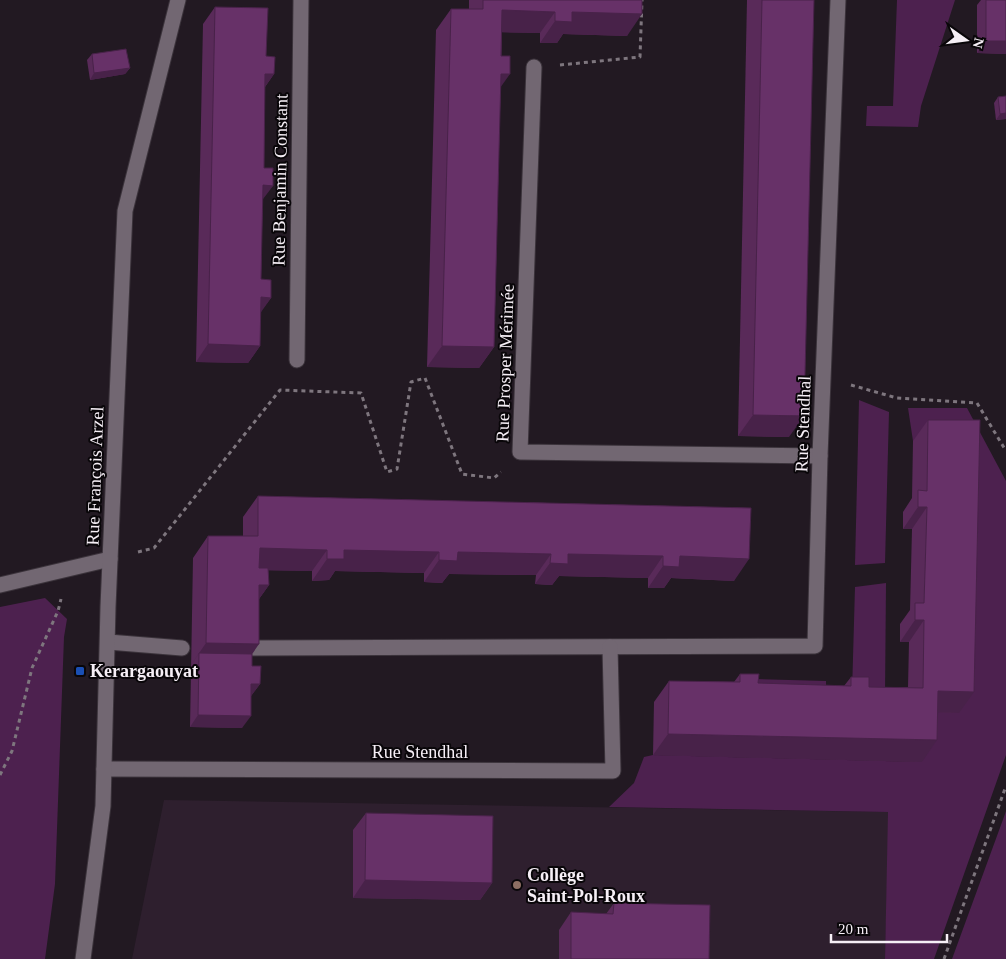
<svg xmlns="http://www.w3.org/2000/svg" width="1006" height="959" font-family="Georgia,serif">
<rect width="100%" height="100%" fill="#221922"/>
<!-- built -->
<polygon fill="#2e1f2e" points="164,800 889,812 885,959 132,959"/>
<!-- green -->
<g fill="#4d214f">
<polygon points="897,0 955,0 921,106 918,127 866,126 867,106 893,106"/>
<polygon points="859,400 889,412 885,563 855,565"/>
<polygon points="908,408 967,408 1006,481 1006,755 934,959 885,959 888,812 609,807 634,783 644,757 653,755 922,762 913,441"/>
<polygon points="886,583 885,695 852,693 855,587"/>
<polygon points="45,598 67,619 64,637 55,884 45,959 0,959 0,607"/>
<polygon points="753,679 826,681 826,696 752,694"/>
<polygon points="1006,811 1006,959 952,959 1005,814"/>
</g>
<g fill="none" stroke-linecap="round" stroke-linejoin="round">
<!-- minor casing -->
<g stroke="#3b333b" stroke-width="17">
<g id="minor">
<polyline points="534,67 520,452 820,456"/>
<polyline points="297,360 301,0"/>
<polyline points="0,585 110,559"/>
<polyline points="108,642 182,648"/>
<polyline points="249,648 815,646 820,456 838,0"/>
<polyline points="104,769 613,771 610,647"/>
<polyline points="83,959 103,806 108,607 125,211 178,0"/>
</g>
</g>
<!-- path -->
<g stroke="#7e767e" stroke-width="3" stroke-dasharray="4 4" stroke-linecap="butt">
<polyline points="560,65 640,57 642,0"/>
<polyline points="851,385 897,398 977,403 1006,451"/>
<polyline points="138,552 154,548 280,390 361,393 387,472 397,469 411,382 425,378 462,474 494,478 501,472"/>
<polyline points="0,775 12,751 32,668 58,611 61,599"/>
<polyline points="944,959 1006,786"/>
</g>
<!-- minor -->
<use href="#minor" stroke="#726772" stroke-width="15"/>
</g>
<!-- wall -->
<g fill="#592a59">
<polygon points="469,0 642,0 627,36 563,34 557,43 540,43 540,33 502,32 494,347 479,368 427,367 436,30 451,9 469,9"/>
<polygon points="747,0 814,0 789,437 738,436"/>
<polygon points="981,0 1006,0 1006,54 977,53 977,5"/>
<polygon points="215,7 266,56 274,74 265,87 261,279 271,298 260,312 260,346 248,363 196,362 203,24"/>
<polygon points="92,54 130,68 125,74 90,80 87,60"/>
<polygon points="1006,96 1006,119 996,120 994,103 998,97"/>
<polygon points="928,420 959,713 937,712 922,762 653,755 654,702 669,681 734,682 740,674 758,683 844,686 851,677 869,687 908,687 909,642 900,642 900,624 910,610 912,529 903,529 903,512 912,498 913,441"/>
<polygon points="258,496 751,508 734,581 671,578 664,588 648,588 648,578 559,576 552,585 535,584 536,575 449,574 442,583 424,582 424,573 335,571 329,580 312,581 312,571 268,570 269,585 259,599 252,654 252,666 260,684 251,696 242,728 190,727 193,558 208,536 243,536 243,517"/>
<polygon points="366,813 492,883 480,900 353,898 353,830"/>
<polygon points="614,903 709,959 559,959 559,930 571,912 606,914"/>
</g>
<!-- shaded-wall -->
<g fill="#482249">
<polygon points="502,10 555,12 540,33 487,32"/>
<polygon points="572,12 642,14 627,36 563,34 557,43 540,43 555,21"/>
<polygon points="986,41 1006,41 1006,54 977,53"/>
<polygon points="130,68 125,74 90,80 94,73"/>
<polygon points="265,74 274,74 262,91"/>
<polygon points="501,74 510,74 495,95"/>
<polygon points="1006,113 1006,119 996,120 1000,114"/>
<polygon points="263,185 273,186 260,203"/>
<polygon points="261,297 271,298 259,315"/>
<polygon points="208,344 260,346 248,363 196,362"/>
<polygon points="442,346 494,347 479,368 427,367"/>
<polygon points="753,415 804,416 789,437 738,436"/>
<polygon points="918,507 927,507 912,529 903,529"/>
<polygon points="260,548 327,550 312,571 245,570"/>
<polygon points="344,550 439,552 424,573 335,571 329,580 312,581 327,559"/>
<polygon points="458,552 551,554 536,575 449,574 442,583 424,582 439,560"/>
<polygon points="568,554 663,556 648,578 559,576 552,585 535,584 550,563"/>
<polygon points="680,556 749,559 734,581 671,578 664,588 648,588 663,566"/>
<polygon points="259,585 269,585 254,606"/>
<polygon points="915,620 924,620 909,642 900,642"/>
<polygon points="206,643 259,644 244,666 199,653 191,665"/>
<polygon points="251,684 260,684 251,696 242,696"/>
<polygon points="938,691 974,692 959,713 923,712"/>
<polygon points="198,715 251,716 242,728 190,727"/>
<polygon points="668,734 937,740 922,762 653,755"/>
<polygon points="365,880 492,883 480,900 353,898"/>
</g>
<!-- building -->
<g fill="#673168" stroke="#482249">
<polygon points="483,0 642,0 642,14 572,12 572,22 555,21 555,12 502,10 501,56 510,56 510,74 501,74 494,347 442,346 451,9 483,9"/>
<polygon points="762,0 814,0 804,416 753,415"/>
<rect x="986" y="0" width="20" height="41"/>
<polygon points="215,7 268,8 266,56 275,57 274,74 265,74 264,168 273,168 273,186 263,185 261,279 271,280 271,298 261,297 260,346 208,344"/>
<polygon points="126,49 130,68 94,73 92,54"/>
<polygon points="1006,96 1006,113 1000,114 998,97"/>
<polygon points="928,420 980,420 974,692 938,691 937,740 668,734 669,681 740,682 740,674 759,674 758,683 851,686 851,677 869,677 869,687 923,688 924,620 915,620 915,603 924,603 927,507 918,507 918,490 927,491"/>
<polygon points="258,496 751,508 749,559 680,556 679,567 663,566 663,556 568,554 568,564 550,563 551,554 458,552 457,561 439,560 439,552 344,550 344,559 327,559 327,550 260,548 259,568 268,568 269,585 259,585 259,644 206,643 208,536 258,536"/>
<polygon points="199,653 252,654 252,666 261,666 260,684 251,684 251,716 198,715"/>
<polygon points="366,813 493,816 492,883 365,880"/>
<polygon points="614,903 710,905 709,959 571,959 571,912 613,914"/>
</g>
<!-- markers -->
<rect fill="#1a4fb4" stroke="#090609" stroke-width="2" x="75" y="666" width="10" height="10" rx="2.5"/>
<circle fill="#8d6e63" stroke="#090609" stroke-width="2" cx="517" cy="885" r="5"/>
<g text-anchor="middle" stroke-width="4" stroke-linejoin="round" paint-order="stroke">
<!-- street labels -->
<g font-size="18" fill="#f6eff6" stroke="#090609">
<text transform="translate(280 180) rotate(-89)" y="6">Rue Benjamin Constant</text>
<text transform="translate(505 363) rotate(-88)" y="6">Rue Prosper Mérimée</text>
<text transform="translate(803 424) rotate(-88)" y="6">Rue Stendhal</text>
<text transform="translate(95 476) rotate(-88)" y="6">Rue François Arzel</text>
<text x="420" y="758">Rue Stendhal</text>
</g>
<!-- poi labels -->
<g font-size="18" font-weight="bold" fill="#f6eff6" stroke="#090609" text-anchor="start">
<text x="90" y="677">Kerargaouyat</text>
<text x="527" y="881">Collège<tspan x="527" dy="21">Saint-Pol-Roux</tspan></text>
</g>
</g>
<!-- north arrow -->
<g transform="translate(966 40) rotate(104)" stroke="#090609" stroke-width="4" paint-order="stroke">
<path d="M0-4L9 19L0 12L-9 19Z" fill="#f6eff6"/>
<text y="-8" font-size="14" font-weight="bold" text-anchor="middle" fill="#f6eff6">N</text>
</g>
<!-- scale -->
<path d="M831 934v8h116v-8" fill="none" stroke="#f6eff6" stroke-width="2.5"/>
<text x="838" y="934" font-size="15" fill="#f6eff6" stroke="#090609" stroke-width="4" paint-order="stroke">20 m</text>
</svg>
